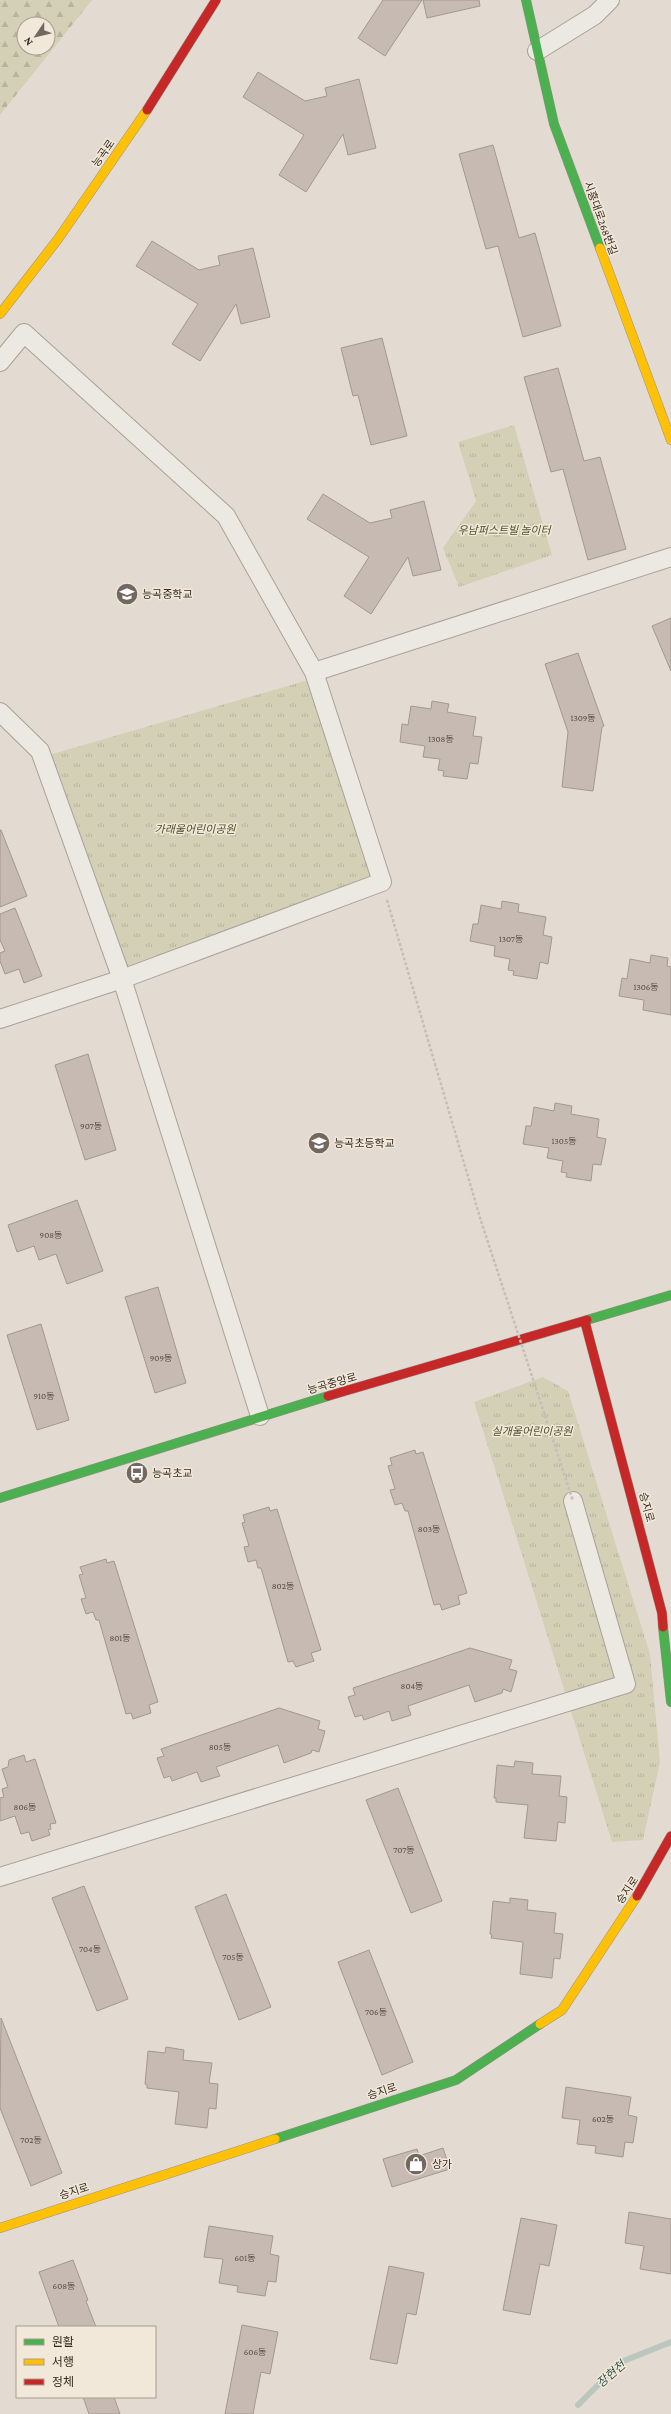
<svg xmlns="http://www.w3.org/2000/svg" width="671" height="2414" font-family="'Crimson Pro','Noto Sans KR',serif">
<defs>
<pattern id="forest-firs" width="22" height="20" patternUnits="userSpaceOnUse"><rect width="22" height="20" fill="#d4d0b6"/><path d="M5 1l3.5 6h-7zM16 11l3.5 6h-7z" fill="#b7b39c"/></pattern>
<pattern id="park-tufts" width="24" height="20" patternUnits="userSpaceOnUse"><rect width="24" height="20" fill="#d4d0b6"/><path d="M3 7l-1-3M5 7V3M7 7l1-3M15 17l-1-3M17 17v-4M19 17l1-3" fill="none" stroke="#b7b39c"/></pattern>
</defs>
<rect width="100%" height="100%" fill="#e3dbd1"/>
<!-- forest -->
<path fill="url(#forest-firs)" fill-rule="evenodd" d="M0 0H92L0 115ZM24 24H48V48H24Z"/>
<!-- park -->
<g fill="url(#park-tufts)">
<polygon points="514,425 552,555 459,587 443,548 476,501 458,442"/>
<polygon points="308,680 376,883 127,971 49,755"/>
<polygon points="543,1377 568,1391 650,1654 660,1762 643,1840 612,1842 474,1402"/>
</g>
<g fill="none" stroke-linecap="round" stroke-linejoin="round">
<!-- stream -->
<polyline stroke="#bbc7be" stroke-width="6" points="578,2405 621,2362 671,2342"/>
</g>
<!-- building -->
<g fill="#c6bab2" stroke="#a39891">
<polygon points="383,0 422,0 385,56 358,38"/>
<polygon points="423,0 479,0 480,6 427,18"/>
<polygon points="258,72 305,101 327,96 325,88 359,79 376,148 348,155 343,134 306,192 279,175 304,135 243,97"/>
<polygon points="493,145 519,238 535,233 561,326 523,337 498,246 486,249 459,154"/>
<polygon points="152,241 199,270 220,265 218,256 253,248 270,317 241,324 236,304 200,361 172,344 198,304 136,266"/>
<polygon points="382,338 407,436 371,445 358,395 353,396 341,348"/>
<polygon points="558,368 584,461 600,457 626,549 588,560 563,469 551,472 524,377"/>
<polygon points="323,494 370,523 392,518 390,510 424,501 441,570 413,576 408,557 371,614 344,596 369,557 307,519"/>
<polygon points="671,618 671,671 652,626"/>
<polygon points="578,653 604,726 602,727 593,791 562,787 568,732 545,664"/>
<polygon points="432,701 449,704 447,712 476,717 473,736 482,737 478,764 470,763 467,779 443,776 444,771 438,770 440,759 423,757 425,746 400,742 402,724 408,725 411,706 431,709"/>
<polygon points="1,830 27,896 0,907 0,830"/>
<polygon points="502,901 519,904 518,912 546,917 543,935 552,937 548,964 540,962 537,979 513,975 514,971 508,970 510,959 494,956 495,946 470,941 473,924 478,924 481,905 501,909"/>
<polygon points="15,908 42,976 24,983 19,969 5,974 0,961 0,953 5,951 0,940 0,914"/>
<polygon points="651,955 668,958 667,966 671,967 671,1015 643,1010 644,1000 619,996 622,978 627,979 630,959 650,963"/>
<polygon points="88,1054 116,1150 85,1160 55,1065"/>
<polygon points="555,1103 572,1106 571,1114 599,1119 597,1137 606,1139 601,1165 593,1164 591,1181 566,1177 567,1173 561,1172 563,1161 547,1158 549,1148 523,1144 526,1126 531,1126 534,1107 554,1111"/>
<polygon points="77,1200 103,1271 67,1284 56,1254 39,1260 34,1246 17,1252 8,1225"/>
<polygon points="158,1287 186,1383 155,1393 125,1297"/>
<polygon points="41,1324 69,1420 37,1430 7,1335"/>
<polygon points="415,1450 416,1454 423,1452 467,1593 458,1596 460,1604 442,1610 440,1604 434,1605 408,1511 405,1511 402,1503 395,1505 390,1490 395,1489 388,1466 392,1465 390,1458"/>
<polygon points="269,1507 270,1511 277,1509 321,1650 311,1653 314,1661 296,1667 293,1661 288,1662 261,1568 258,1568 256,1560 248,1562 244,1547 249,1546 242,1523 245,1522 243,1515"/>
<polygon points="106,1559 107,1563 114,1561 158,1702 149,1705 151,1713 133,1719 131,1713 126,1714 99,1620 96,1620 93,1612 86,1614 81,1599 86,1598 79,1575 83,1574 80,1567"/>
<polygon points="470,1648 512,1660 509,1669 517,1671 511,1692 503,1689 502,1693 475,1702 469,1685 408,1706 411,1715 392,1721 389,1711 364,1720 362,1715 355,1717 348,1697 355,1695 353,1688"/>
<polygon points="279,1708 320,1721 318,1729 325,1731 319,1752 312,1750 311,1753 284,1763 278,1745 216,1767 220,1776 201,1782 197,1772 172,1781 170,1776 164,1778 157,1758 164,1756 161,1749"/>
<polygon points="24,1755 26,1762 35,1759 56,1823 50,1824 51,1829 48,1830 50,1835 32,1841 29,1832 21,1834 15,1816 0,1821 0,1798 4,1797 2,1789 8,1787 2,1769 8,1767 9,1760"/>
<polygon points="515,1761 533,1763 532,1774 561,1776 559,1796 567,1797 565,1823 558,1822 556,1841 524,1838 528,1805 496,1802 496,1798 494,1798 497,1765 514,1767"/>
<polygon points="398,1788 442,1901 411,1913 366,1800"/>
<polygon points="84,1886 128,1999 97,2011 52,1898"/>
<polygon points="226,1894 271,2007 239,2020 195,1907"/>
<polygon points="510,1898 528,1900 527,1910 556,1913 554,1933 563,1934 560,1959 554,1958 552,1978 520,1974 523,1942 491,1938 492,1935 490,1934 493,1901 510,1903"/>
<polygon points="369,1950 413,2062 382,2075 338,1962"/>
<polygon points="1,2018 62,2173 31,2186 0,2108"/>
<polygon points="166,2047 184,2050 183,2060 212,2063 209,2083 218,2084 216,2109 209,2108 207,2128 175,2124 179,2092 147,2088 147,2085 145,2084 148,2051 165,2053"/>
<polygon points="566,2087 631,2097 628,2115 637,2117 633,2143 625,2142 623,2157 595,2153 596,2146 577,2144 580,2120 562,2118"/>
<polygon points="443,2148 450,2169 392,2187 383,2159 417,2149 419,2156"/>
<polygon points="629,2212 671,2219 671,2274 640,2269 644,2246 625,2243"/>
<polygon points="521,2218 557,2225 549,2266 540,2264 530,2315 503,2310"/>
<polygon points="209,2226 273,2236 270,2254 279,2256 276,2282 268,2281 265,2296 237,2292 238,2286 219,2283 223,2259 204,2257"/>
<polygon points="73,2260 88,2300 86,2301 96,2327 59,2327 39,2272"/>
<polygon points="389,2266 424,2273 416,2315 407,2313 397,2364 370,2359"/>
<polygon points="242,2325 278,2332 270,2374 261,2372 253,2414 225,2414"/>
<polygon points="83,2397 114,2397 120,2414 89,2414"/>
</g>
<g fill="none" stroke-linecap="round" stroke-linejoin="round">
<!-- street casing -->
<g stroke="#a9a199" stroke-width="20">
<g id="street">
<polyline points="537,51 595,15 610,0"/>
<polyline points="0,362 24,333 226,516 314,672"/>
<polyline points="0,712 40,751 122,979 260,1416"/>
<polyline points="0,1019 122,979 382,882 314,672 671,557"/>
<polyline points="0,1877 626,1684 573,1501"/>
</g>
</g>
<!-- fast casing -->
<g stroke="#98918a" stroke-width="10">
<g id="fast">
<polyline points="526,0 554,124 600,248"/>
<polyline points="587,1320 671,1295"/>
<polyline points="0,1498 328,1396"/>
<polyline points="663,1627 671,1702"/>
<polyline points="275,2139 456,2080 540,2024"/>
</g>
</g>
<!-- slow casing -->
<g stroke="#98918a" stroke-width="10">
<g id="slow">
<polyline points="600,248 671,440"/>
<polyline points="0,314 58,239 147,110"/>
<polyline points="540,2024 562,2010 637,1896"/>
<polyline points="0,2228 275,2139"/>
</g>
</g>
<!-- jam casing -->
<g stroke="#98918a" stroke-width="10">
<g id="jam">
<polyline points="147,110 216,0"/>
<polyline points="585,1322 662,1613 663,1627"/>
<polyline points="328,1396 587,1320"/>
<polyline points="637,1896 671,1836"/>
</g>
</g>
<!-- path -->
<polyline stroke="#c4bfb9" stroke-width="2.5" stroke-dasharray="3 2" stroke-linecap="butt" points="387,900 481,1221"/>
<!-- street -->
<use href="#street" stroke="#ece8e2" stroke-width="18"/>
<!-- fast -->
<use href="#fast" stroke="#4caf50" stroke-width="9"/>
<!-- slow -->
<use href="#slow" stroke="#ffc107" stroke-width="9"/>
<!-- jam -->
<use href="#jam" stroke="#c62828" stroke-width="9"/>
<!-- path-bridge -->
<polyline stroke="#c4bfb9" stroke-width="2.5" stroke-dasharray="3 2" stroke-linecap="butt" points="481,1221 573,1501"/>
</g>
<!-- icons -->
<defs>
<g id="school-disc" transform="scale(1.15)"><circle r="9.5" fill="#73685f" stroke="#f2e8d9"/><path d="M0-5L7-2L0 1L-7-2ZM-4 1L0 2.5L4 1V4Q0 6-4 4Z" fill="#fff"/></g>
<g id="bus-disc" transform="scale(1.15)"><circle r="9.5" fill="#73685f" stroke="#f2e8d9"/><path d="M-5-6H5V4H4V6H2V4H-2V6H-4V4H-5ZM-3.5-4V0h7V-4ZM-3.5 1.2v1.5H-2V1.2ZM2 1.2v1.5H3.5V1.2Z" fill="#fff"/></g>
<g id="shop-disc" transform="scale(1.15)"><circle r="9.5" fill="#73685f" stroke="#f2e8d9"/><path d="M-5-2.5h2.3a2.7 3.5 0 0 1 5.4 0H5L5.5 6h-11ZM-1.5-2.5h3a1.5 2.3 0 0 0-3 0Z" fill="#fff"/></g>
</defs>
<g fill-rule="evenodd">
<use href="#school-disc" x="127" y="594"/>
<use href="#school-disc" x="319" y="1143"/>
<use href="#bus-disc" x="137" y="1473"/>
<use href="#shop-disc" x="416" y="2164"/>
</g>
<g text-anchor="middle" stroke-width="3" stroke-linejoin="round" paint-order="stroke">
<!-- number labels -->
<g font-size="9" fill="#5b4e46">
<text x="583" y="721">1309동</text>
<text x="441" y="742">1308동</text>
<text x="511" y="942">1307동</text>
<text x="646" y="990">1306동</text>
<text x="91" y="1129">907동</text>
<text x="564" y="1144">1305동</text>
<text x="51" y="1238">908동</text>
<text x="161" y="1361">909동</text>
<text x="44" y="1399">910동</text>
<text x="429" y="1532">803동</text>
<text x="283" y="1589">802동</text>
<text x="120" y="1641">801동</text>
<text x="412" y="1689">804동</text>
<text x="220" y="1750">805동</text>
<text x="25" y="1810">806동</text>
<text x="404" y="1853">707동</text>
<text x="90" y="1952">704동</text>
<text x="233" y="1960">705동</text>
<text x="376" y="2015">706동</text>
<text x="603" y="2122">602동</text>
<text x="31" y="2143">702동</text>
<text x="245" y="2261">601동</text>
<text x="64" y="2289">608동</text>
<text x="255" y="2355">606동</text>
</g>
<!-- street labels -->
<g font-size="11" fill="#372a22" stroke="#f2e8d9">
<text transform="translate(103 153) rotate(-55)" y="4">능곡로</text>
<text transform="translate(601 218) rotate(70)" y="4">시흥대로268번길</text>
<text transform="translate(332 1383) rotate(-16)" y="4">능곡중앙로</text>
<text transform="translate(647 1507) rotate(75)" y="4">승지로</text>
<text transform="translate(627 1890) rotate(-56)" y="4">승지로</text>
<text transform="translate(382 2091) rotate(-18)" y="4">승지로</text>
<text transform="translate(74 2191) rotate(-18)" y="4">승지로</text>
</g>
<!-- park labels -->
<g font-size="11" font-style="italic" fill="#4d512b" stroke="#f2e8d9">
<text x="504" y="534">우남퍼스트빌 놀이터</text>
<text x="195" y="833">가래울어린이공원</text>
<text x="532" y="1435">실개울어린이공원</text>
</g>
<!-- poi labels -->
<g font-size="11" fill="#372a22" stroke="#f2e8d9" text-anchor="start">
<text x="142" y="598">능곡중학교</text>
<text x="334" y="1147">능곡초등학교</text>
<text x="152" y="1477">능곡초교</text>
<text x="432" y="2168">상가</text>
</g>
<!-- water labels -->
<g font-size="12" font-style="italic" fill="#33554f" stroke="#f2e8d9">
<text transform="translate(611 2374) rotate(-41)" y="4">장현천</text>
</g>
</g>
<!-- legend -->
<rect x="16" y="2326" width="140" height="72" fill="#f2e8d9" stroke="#a79c90"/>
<rect x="24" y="2339" width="20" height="6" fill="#4caf50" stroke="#a79c90"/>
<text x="52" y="2346" font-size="12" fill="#372a22">원활</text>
<rect x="24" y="2359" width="20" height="6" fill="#ffc107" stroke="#a79c90"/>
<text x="52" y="2366" font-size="12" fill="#372a22">서행</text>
<rect x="24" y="2379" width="20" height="6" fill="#c62828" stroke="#a79c90"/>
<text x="52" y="2386" font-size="12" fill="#372a22">정체</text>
<!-- north arrow -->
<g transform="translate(36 36) rotate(235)"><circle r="19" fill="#f2e8d9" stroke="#a79c90"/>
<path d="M0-3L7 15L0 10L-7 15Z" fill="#73685f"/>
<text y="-6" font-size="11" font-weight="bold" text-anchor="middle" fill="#372a22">N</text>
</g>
</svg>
